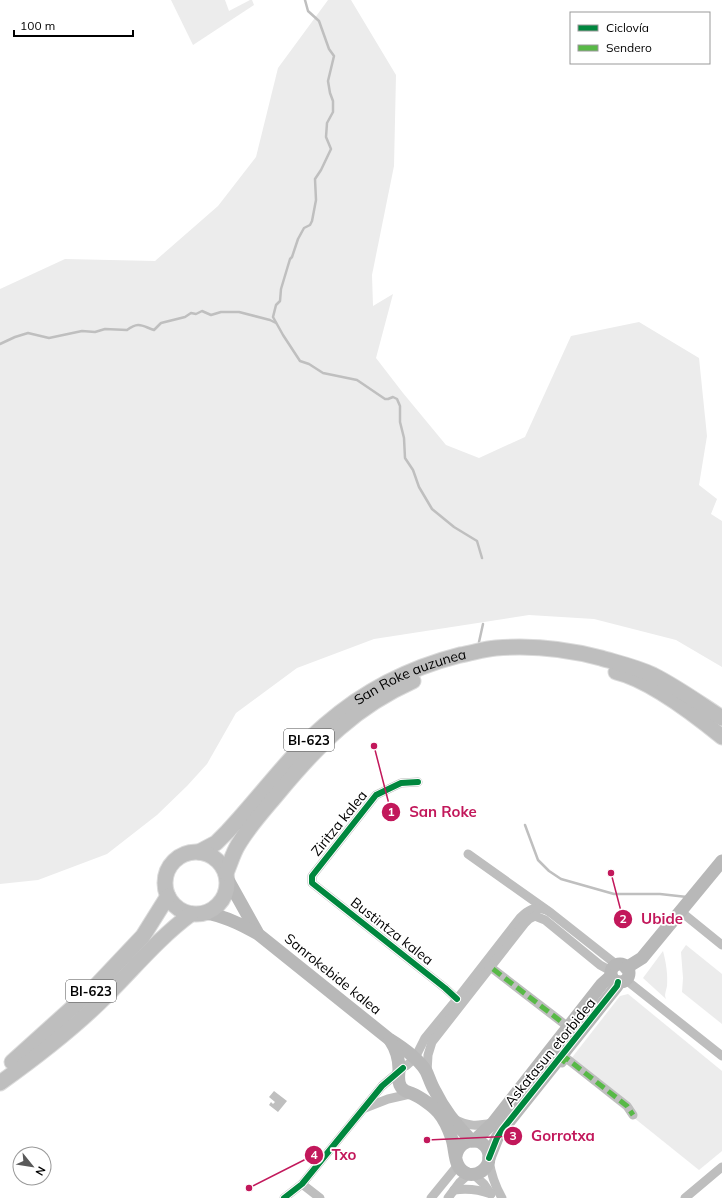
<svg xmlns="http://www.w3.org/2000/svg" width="722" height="1198" font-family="Mulish,sans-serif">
<rect width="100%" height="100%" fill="#fff"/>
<!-- green -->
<g fill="#ececec">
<polygon points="171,0 225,0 229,11 250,0 252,0 254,5 193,45"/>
<polygon points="328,0 351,0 396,75 394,166 372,275 373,306 393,294 376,358 403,393 446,445 479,458 525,437 571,336 639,322 699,358 707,436 699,485 717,499 711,514 722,521 722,667 676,640 594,619 529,615 374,639 297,668 236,713 207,764 187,786 157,815 107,854 38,880 0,884 0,289 65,259 155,261 218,206 256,157 278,68"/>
<polygon points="686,945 722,974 722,1024 682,992 683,978 681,952"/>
<path d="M663 951C666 962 668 975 667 986 666 992 664 994 666 999L643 978Z"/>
<polygon points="628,994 722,1071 722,1151 699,1170 567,1064 620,996"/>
</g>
<!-- water -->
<polygon fill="#bfbfbf" points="274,1091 287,1101 278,1112 269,1105 271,1102 273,1104 275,1102 269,1097"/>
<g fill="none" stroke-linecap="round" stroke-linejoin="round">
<!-- stream -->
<g stroke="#bfbfbf" stroke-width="2.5">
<polyline points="305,0 308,11 319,21 329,49 334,56 328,81 330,93 333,101 333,112 327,123 326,137 331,149 321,170 315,179 316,200 312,221 310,225 304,228 298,239 292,257 290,259 281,289 280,301 276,305 273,317 283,335 300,361 309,364 323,373 357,380 385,399 388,399 393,397 397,399 400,406 400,422 404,438 405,458 413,470 419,487 432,509 454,527 477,541 482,558"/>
<path d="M0 344 15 337 28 333 49 338 82 331 95 332 105 329 127 330C139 321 142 326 154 330L161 323 185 317 191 313 196 314 202 311 211 315 221 312H239L270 320 276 323"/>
<polyline points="479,642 483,624"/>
<polyline points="525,825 538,860 549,871 561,879 614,894 660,894 687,897"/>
</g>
<!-- primary casing -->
<g stroke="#dbdbdb" stroke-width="17">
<g id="primary">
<path d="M616 672C650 680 695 715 722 737"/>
<path id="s1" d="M199 852 216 843 227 832C260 797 288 757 325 725 365 690 409 668 460 655 472 653 484 649 496 648 531 645 567 649 601 658 618 663 636 667 653 675 677 687 699 703 722 718"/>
<circle cx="196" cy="883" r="31"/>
<path d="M226 873C230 864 233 853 238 845 249 826 265 809 279 792 319 744 355 707 413 681"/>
<polyline points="12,1062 92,990 143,936 168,896"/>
<path d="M0 1083C35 1058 69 1032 99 1003 130 973 157 939 191 914"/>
</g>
</g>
<!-- street -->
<g stroke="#bebebe" stroke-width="9">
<polyline points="418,782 401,783 376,795 312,876 312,883 445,988 457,999"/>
<polyline points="468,854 551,913 617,965"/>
<polyline points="680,911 722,945"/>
<polyline points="493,969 563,1023"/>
<polyline points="626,980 722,1056"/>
<polyline points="562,1063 566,1058 627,1106 633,1115"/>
<path d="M406 1066 415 1058 425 1038 457 999 520 918C528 910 534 906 546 910"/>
<polyline points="427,1072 428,1055 432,1042 525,923 529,919 535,916 545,920 600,965 611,971"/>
<polyline points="365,1108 388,1099 410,1094"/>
<path d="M454 1119C469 1127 477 1126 493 1123"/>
<path d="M489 1160C491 1174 495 1186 502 1198"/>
<polyline points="473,1174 484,1184 491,1194"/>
<polyline points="302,1184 320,1198"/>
<path d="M454 1190C468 1188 478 1189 491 1194"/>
<polyline points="284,1198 302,1184 382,1086 402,1069"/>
<polyline points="431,1198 458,1165"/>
<polyline points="448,1198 460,1182 469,1174"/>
<polyline points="685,1198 722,1167"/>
</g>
<!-- secondary -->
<g stroke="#b8b8b8" stroke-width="13">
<polyline points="228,880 257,932"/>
<path d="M206 913C225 916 241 924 258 934L389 1039C402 1047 418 1058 426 1071 429 1077 431 1085 435 1091 444 1110 457 1126 472 1141"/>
<circle cx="620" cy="973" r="9"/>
<polyline points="626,968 642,958 722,861"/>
<path d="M390 1040C396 1049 399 1058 399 1069 399 1075 397 1081 401 1087 404 1092 408 1092 413 1094 420 1097 433 1106 438 1112 445 1120 449 1130 452 1139 456 1151 453 1169 468 1174 472 1175 478 1174 482 1171 486 1168 489 1163 489 1158 490 1137 460 1134 456 1156"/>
<polyline points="474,1141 493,1123 602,984 611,976"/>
<polyline points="489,1158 497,1138 502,1130 617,986 618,982"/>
</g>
<!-- primary -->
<use href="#primary" stroke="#bebebe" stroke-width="15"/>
<!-- quiet -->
<g stroke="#58b947" stroke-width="5" stroke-dasharray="10 5" stroke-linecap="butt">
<polyline points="493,969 563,1023"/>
<polyline points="562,1063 566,1058 627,1106 633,1115"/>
</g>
<!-- cycleway casing -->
<g stroke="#fff" stroke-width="8">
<g id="cycleway">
<polyline points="418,782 401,783 376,795 312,876 312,883 445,988 457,999"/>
<polyline points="489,1158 497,1138 502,1130 617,986 618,982"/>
<polyline points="284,1198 302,1184 382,1086 403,1068"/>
</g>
</g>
<!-- cycleway -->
<use href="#cycleway" stroke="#00873e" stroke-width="6"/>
</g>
<g text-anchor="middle" stroke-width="3.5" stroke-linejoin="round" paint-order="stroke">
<!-- shield labels -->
<g fill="#fff" stroke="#4c4c4c" stroke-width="1">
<rect x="284" y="729" width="50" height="22" rx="3"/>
<rect x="66" y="980" width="50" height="22" rx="3"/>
</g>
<g font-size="13" font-weight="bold" fill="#000">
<text x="309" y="745">BI-623</text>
<text x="91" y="996">BI-623</text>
</g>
<!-- street labels -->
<g font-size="14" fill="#000" stroke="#fff">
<text dy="5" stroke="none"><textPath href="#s1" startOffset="279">San Roke auzunea</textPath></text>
<text transform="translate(339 823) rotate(-51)" y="5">Ziritza kalea</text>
<text transform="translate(392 931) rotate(38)" y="5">Bustintza kalea</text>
<text transform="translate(333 974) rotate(39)" y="5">Sanrokebide kalea</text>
<text transform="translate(550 1052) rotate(-51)" y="5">Askatasun etorbidea</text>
</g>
</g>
<!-- callouts -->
<path fill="none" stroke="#c2185b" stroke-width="1.5" d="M374 746L391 812M611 873L623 919M427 1140L513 1136M249 1188L314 1155"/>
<g fill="#c2185b" stroke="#fff" stroke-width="1.5">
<circle cx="374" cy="746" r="4"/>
<circle cx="611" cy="873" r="4"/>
<circle cx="427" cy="1140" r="4"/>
<circle cx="249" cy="1188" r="4"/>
<circle cx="391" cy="812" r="10"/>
<circle cx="623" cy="919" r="10"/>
<circle cx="513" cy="1136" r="10"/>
<circle cx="314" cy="1155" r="10"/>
</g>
<g font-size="12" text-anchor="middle" font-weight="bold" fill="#fff">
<text x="391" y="816">1</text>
<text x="623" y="923">2</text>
<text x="513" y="1140">3</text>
<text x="314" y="1159">4</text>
</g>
<g font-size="15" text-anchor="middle" font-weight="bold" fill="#c2185b" stroke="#fff" stroke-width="3.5" stroke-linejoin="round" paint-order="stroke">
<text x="443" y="817">San Roke</text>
<text x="662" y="924">Ubide</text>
<text x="563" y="1141">Gorrotxa</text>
<text x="344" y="1160">Txo</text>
</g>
<!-- legend -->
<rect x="570" y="12" width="140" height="52" fill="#ffffff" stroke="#999999"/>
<rect x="578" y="25" width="20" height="6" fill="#00873e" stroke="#999999"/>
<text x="606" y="32" font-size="12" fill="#000000">Ciclovía</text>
<rect x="578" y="45" width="20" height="6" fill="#58b947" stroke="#999999"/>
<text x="606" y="52" font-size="12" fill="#000000">Sendero</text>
<!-- north arrow -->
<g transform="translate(32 1166) rotate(120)"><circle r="19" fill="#ffffff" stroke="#999999"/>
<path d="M0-3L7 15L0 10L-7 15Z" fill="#595959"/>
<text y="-6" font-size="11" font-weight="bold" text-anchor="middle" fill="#000000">N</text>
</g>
<!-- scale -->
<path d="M14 30v6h119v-6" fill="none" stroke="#000000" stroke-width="2"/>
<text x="20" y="30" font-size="12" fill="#000000" stroke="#ffffff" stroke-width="3" paint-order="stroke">100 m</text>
</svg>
